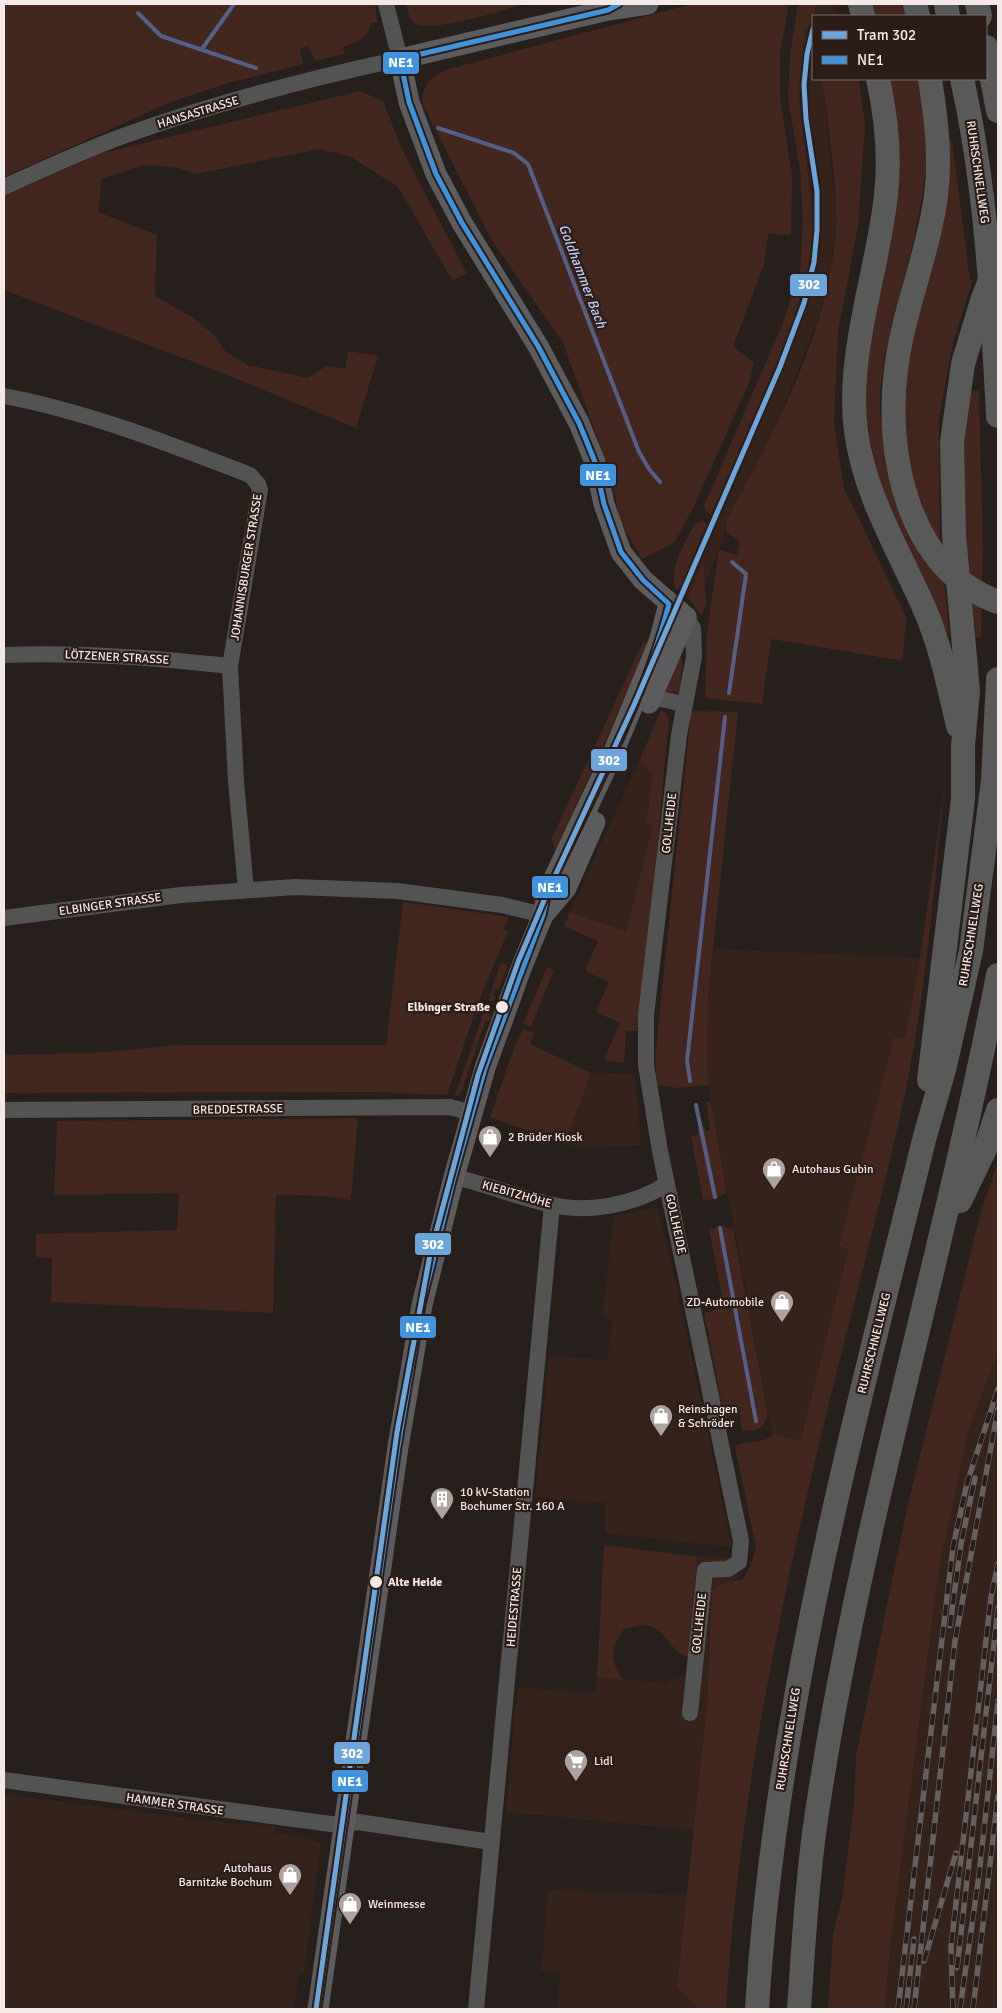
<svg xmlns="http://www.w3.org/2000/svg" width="1002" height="2013" font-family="Signika,sans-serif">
<rect width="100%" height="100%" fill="#271f1c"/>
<!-- built -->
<g fill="#35221b">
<polygon points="817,4 840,4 835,16 813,16 813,79 822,79 836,214 831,271 817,322 772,437 725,522 725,536 703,587 703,563 688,598 680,591 713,507 789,336 809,268 814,223 799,98 806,32"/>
<polygon points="640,759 653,775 646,822 653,826 626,932 570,912"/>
<polygon points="714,949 920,958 905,1038 839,1246 848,1248 798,1448 773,1438 711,1103 707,1069 708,997"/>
<polygon points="591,1073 635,1074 641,1146 578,1147 565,1144"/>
<polygon points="658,1207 684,1320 732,1547 605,1533 605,1503 535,1497 549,1356 607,1360 613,1320 602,1318 614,1215"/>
<polygon points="998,1351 998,2009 885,2009 890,1948 939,1569 968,1432"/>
<polygon points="699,1557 733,1557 739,1577 716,1586 712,1591 707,1705 695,1830 506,1812 517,1687 595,1694 597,1677 662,1683 686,1675 697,1559"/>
<polygon points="4,1794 199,1820 275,1826 275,1833 302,1836 321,1843 304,1973 299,1973 294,2009 4,2009"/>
<polygon points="548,1890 688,1895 677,1987 699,2009 557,2009 560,1973 541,1971"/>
</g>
<!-- green -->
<g fill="#43261d">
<path d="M4 4H375L378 23H371C368 39 356 42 343 47L344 54 315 61 308 46 300 49 303 64 228 83 171 102 4 177Z"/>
<path d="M406 4H527C505 9 434 33 416 24 409 20 408 11 406 4Z"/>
<path d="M692 4H789L780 53V97L792 178 791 235 768 234 764 265 733 346 754 363 749 383 694 506 675 542 642 559 620 521 612 478 563 343 491 239 422 103C422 84 432 75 449 69Z"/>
<polygon points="798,4 817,4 806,32 799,98 814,223 809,268 789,336 712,515 706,512 704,506 783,323 800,268 803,223 800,170 788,98 790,55"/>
<polygon points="869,4 906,4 909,16 872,16"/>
<path d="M822 79H859L865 126 858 226 838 332 834 424 844 488 907 619 902 661 771 639 762 704 705 698 707 632 719 550 737 555 740 541 727 533 725 522C774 434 836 318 836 215 836 170 827 123 822 79Z"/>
<path d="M886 79H921C923 95 926 111 927 128 929 171 919 217 909 259 897 310 878 361 880 415 880 427 903 467 910 480L903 409 908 352 946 140 952 141 970 280H973L953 342 939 419 940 542 950 637 941 625 873 467 865 396Z"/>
<polygon points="360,91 383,101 401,147 467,274 452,280 398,187 351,157 320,149 196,174 174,167 143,165 102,179 98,212 157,235 155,296 192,317 213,334 226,352 248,365 308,378 326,366 345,369 348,351 378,356 356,428 225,374 4,290 4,195 99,154"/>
<polygon points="971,391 979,391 983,549 981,638 976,637 962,506 961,458"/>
<path d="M702 521 708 524 680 591 675 588C670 565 684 544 695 524Z"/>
<polygon points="703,562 706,603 702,616 688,598"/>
<polygon points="643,642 649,644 557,848 553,846 552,838"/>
<polygon points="679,657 683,660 679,693 666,692"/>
<polygon points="661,710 666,713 669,720 645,977 637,1031 626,1031 624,1063 604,1060 620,1023 596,1012 609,982 585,971 598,941 564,926 570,912 626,932 653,826 646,822 653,775 640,759"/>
<polygon points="696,711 738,712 708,997 707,1069 710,1085 677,1088 657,1085 655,1058 691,712"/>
<path d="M945 783C934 887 926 992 905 1094 878 1218 843 1341 814 1465 772 1644 737 1826 726 2009H699L677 1987 707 1705 712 1591C719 1582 730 1581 742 1580L751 1565 756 1547 735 1447C747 1439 761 1445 774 1434L800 1441 848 1249 839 1246 894 1038H905L920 958Z"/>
<polygon points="403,902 509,917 503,929 508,931 477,1006 447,1095 374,1092 4,1093 4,1055 91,1053 180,1045 386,1045"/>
<polygon points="503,963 508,966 499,989 496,989 493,995 496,997 494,1001 490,1002 488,1000 500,964"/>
<polygon points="547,967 554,970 531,1027 523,1024"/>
<polygon points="486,1013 492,1015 490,1020 485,1022 462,1091 458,1096 455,1095 483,1015"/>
<polygon points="523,1029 534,1033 530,1044 591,1073 565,1144 490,1117 514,1048"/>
<polygon points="706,1101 711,1103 727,1192 716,1199 703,1200 691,1136 698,1135 698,1128 703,1126 707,1132 710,1129"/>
<polygon points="358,1118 351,1200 327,1196 276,1195 273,1313 51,1302 52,1258 36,1257 36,1234 177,1230 179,1193 54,1195 57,1121"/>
<polygon points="998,1161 998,1351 968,1432 939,1569 890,1948 885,2009 828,2009 833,1934 842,1899 854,1804 856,1756 907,1508 981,1211"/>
<polygon points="722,1226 733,1229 768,1413 763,1426 756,1430 742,1431 739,1411 732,1413 725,1421 704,1313 724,1307 709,1229"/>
<path d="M604 1545 699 1557 697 1559 688 1656C671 1655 667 1627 644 1625 638 1625 630 1628 624 1629 610 1651 609 1657 623 1680L597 1677Z"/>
</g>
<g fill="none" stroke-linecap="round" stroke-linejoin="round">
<!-- stream -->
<g stroke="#545f85" stroke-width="4">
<polyline points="138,13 161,36 256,68"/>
<polyline points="202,49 234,4"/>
<polyline points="438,128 514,153 528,164 639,452 649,469 660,482"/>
<polyline points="729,693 746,574 732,562"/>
<polyline points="690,1081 687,1061 725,717"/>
<polyline points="696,1105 715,1197"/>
<polyline points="720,1228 756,1421"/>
</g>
<!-- minor -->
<g stroke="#545354" stroke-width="16">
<path d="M4 187C44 169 84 150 126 135 215 103 307 79 400 59L386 4"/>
<path d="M4 396C89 412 169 444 250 475L258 484 260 490 230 666 236 781 246 890"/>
<polyline points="686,617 693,628 694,657 679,735 646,1015 646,1065 660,1151 741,1541 739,1562 728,1569 705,1570 690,1713"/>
<path d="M4 655C80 652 155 658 230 666"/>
<polyline points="651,697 684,704"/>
<polyline points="4,918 181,895 295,887 398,891 502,905 543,915"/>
<polyline points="4,1110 450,1107 472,1113"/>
<path d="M454 1177C486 1184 517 1197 549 1204 588 1214 634 1205 667 1184"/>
<polyline points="4,1780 331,1824 348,1824 358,1822 491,1842"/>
<polyline points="476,2009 552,1205"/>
</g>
<!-- major -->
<g stroke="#5c5c5e" stroke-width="21">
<polyline points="648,4 608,10 400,59 409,102 436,174 462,223 538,346 579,423 595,462 604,504 621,552 643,580 686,617 649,703"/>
<polyline points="545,913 566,888 595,822"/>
<polyline points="318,2009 398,1447 422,1305 454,1177 485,1068 522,966 543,915 548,891 614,751 659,642 669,604"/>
</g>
<!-- highway -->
<g stroke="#5a595a" stroke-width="24">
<polyline points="860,4 863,16"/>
<polyline points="915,4 918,16"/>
<polyline points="946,4 948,16"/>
<polyline points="977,4 980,16"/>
<polyline points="986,47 998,111"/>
<path d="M878 79C886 115 890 158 886 195 878 271 846 354 856 431 864 495 900 552 925 610 941 647 949 688 958 726"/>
<path d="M930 79C936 117 941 157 936 196 928 255 903 311 896 370 885 454 908 570 998 602"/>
<path d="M962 79C987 190 992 303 998 416"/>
<polyline points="929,1080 963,799 963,745 968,691 954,535 952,442 963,364 982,301 998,259"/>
<polyline points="960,1201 985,1149 998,1110"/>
<path d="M757 2009C775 1712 854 1424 925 1136L944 1070 971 951 993 781 998 679"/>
<path d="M799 2009C804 1937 808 1865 820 1793 863 1517 945 1249 998 975"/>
</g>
<!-- rail casing -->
<g stroke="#63605f" stroke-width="5.5">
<g id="rail">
<polyline points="950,1626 961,1544 975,1478"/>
<polyline points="924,1961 956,1853"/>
<polyline points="957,1968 998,1608"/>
<polyline points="898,2009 953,1547 967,1483 998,1389"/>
<polyline points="906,2009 914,1939"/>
<polyline points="914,2009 955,1641 998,1409"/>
<polyline points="953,2009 951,1947 991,1597 998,1564"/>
<polyline points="960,2009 979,1875 998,1701"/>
<polyline points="973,2009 998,1796"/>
</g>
</g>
<!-- rail -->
<use href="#rail" stroke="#2b1c18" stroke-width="4" stroke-dasharray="11" stroke-linecap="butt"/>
<!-- bus-1 casing -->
<g stroke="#2b1c18" stroke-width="9">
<path id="bus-1" d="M318 2009 398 1447 422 1305 454 1177 485 1068 543 915 548 891C592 798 643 704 669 604L643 580 621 552 604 504 595 462 579 423 538 346 462 223 436 174 409 102 400 59 608 10 619 4"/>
</g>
<!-- bus-1 -->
<use href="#bus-1" stroke="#4094de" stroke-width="5"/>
<!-- tram-1 casing -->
<g stroke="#2b1c18" stroke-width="9">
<polyline id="tram-1" points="316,2009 397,1432 430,1255 478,1075 518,962 548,891 634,705 780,367 804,303 814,262 817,230 817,191 806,119 804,85 807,54 813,29"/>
</g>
<!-- tram-1 -->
<use href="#tram-1" stroke="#6ba5d9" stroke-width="5"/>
</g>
<!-- icons -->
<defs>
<g id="shop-pin" transform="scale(1.25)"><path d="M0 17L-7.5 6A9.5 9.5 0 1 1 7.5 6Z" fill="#aca29f" stroke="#2b1c18"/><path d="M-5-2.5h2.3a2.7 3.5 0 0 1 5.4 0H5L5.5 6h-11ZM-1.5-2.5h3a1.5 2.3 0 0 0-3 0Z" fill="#fff"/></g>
<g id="building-pin" transform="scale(1.25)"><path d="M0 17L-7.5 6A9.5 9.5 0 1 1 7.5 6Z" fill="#aca29f" stroke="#2b1c18"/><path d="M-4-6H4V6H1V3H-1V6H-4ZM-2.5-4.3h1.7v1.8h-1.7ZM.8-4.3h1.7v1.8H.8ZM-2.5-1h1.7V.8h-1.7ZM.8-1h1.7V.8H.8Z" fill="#fff"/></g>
<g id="supermarket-pin" transform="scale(1.25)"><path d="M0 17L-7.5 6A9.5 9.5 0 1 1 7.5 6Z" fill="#aca29f" stroke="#2b1c18"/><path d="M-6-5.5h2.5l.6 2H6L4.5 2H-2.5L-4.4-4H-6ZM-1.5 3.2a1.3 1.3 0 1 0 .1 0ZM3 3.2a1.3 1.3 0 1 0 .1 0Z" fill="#fff"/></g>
</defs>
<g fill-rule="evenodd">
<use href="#shop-pin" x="490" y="1137"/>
<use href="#shop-pin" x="774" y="1169"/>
<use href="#shop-pin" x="782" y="1302"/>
<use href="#shop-pin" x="661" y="1416"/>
<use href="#building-pin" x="442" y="1499"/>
<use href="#supermarket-pin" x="576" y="1761"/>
<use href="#shop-pin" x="290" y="1875"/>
<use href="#shop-pin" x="350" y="1904"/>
</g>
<!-- markers -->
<g fill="#f4e9e6" stroke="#2b1c18" stroke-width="2">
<circle cx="502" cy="1007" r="7"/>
<circle cx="376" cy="1582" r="7"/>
</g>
<g text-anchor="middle" stroke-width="4.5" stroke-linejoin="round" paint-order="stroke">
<!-- street labels -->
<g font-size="12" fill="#f4e9e6" stroke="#2b1c18">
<text transform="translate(198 112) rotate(-17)" y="4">HANSASTRASSE</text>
<text transform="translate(978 172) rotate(82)" y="4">RUHRSCHNELLWEG</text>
<text transform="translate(246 567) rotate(-81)" y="4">JOHANNISBURGER STRASSE</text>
<text transform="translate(117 657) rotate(3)" y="4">LÖTZENER STRASSE</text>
<text transform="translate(669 823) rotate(-84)" y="4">GOLLHEIDE</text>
<text transform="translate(110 904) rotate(-8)" y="4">ELBINGER STRASSE</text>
<text transform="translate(971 935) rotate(-81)" y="4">RUHRSCHNELLWEG</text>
<text transform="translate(238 1109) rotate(-1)" y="4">BREDDESTRASSE</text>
<text transform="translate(517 1194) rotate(16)" y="4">KIEBITZHÖHE</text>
<text transform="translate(676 1224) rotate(78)" y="4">GOLLHEIDE</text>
<text transform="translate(874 1343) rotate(-76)" y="4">RUHRSCHNELLWEG</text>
<text transform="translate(514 1607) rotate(-85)" y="4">HEIDESTRASSE</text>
<text transform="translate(699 1623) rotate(-84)" y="4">GOLLHEIDE</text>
<text transform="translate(788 1739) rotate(-81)" y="4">RUHRSCHNELLWEG</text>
<text transform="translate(175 1804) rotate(8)" y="4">HAMMER STRASSE</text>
</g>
<!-- stop labels -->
<g font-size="12" font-weight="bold" fill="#f4e9e6" stroke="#2b1c18" text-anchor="end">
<text x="490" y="1011">Elbinger Straße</text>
<text x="388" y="1586" text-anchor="start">Alte Heide</text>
</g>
<!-- poi labels -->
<g font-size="12" fill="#f4e9e6" stroke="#2b1c18" text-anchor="start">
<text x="508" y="1141">2 Brüder Kiosk</text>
<text x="792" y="1173">Autohaus Gubin</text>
<text x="764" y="1306" text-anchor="end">ZD-Automobile</text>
<text x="678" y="1413">Reinshagen<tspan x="678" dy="14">&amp; Schröder</tspan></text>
<text x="460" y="1496">10 kV-Station<tspan x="460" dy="14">Bochumer Str. 160 A</tspan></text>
<text x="594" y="1765">Lidl</text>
<text x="272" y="1872" text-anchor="end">Autohaus<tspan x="272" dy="14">Barnitzke Bochum</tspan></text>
<text x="368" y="1908">Weinmesse</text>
</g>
<!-- water labels -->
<g font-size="14" font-style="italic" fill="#bccaf3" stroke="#2b1c18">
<text transform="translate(583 276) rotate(69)" y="5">Goldhammer Bach</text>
</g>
</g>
<g stroke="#2b1c18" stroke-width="2">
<rect x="382" y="51" width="38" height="24" rx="5" fill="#4094de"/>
<rect x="789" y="273" width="39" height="24" rx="5" fill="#6ba5d9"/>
<rect x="579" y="463" width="38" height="24" rx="5" fill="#4094de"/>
<rect x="590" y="748" width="38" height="24" rx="5" fill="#6ba5d9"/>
<rect x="531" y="875" width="38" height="24" rx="5" fill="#4094de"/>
<rect x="414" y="1232" width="38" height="24" rx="5" fill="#6ba5d9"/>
<rect x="399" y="1315" width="38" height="24" rx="5" fill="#4094de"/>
<rect x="333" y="1741" width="38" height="24" rx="5" fill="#6ba5d9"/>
<rect x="331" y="1769" width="38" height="24" rx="5" fill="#4094de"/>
</g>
<g font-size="14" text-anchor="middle" font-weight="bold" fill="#fff">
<text x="401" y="67">NE1</text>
<text x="809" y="289">302</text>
<text x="598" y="480">NE1</text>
<text x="609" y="765">302</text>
<text x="550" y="892">NE1</text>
<text x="433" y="1249">302</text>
<text x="418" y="1332">NE1</text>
<text x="352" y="1758">302</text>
<text x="350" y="1786">NE1</text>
</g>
<!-- border -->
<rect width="1002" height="2013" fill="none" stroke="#f4e9e6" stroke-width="10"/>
<!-- legend -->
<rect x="812" y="15" width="175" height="65" fill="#2b1c18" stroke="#7b6e6a"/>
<rect x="822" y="31" width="25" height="8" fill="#6ba5d9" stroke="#7b6e6a"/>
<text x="857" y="40" font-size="15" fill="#f4e9e6">Tram 302</text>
<rect x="822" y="56" width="25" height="8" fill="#4094de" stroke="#7b6e6a"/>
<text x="857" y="65" font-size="15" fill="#f4e9e6">NE1</text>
</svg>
